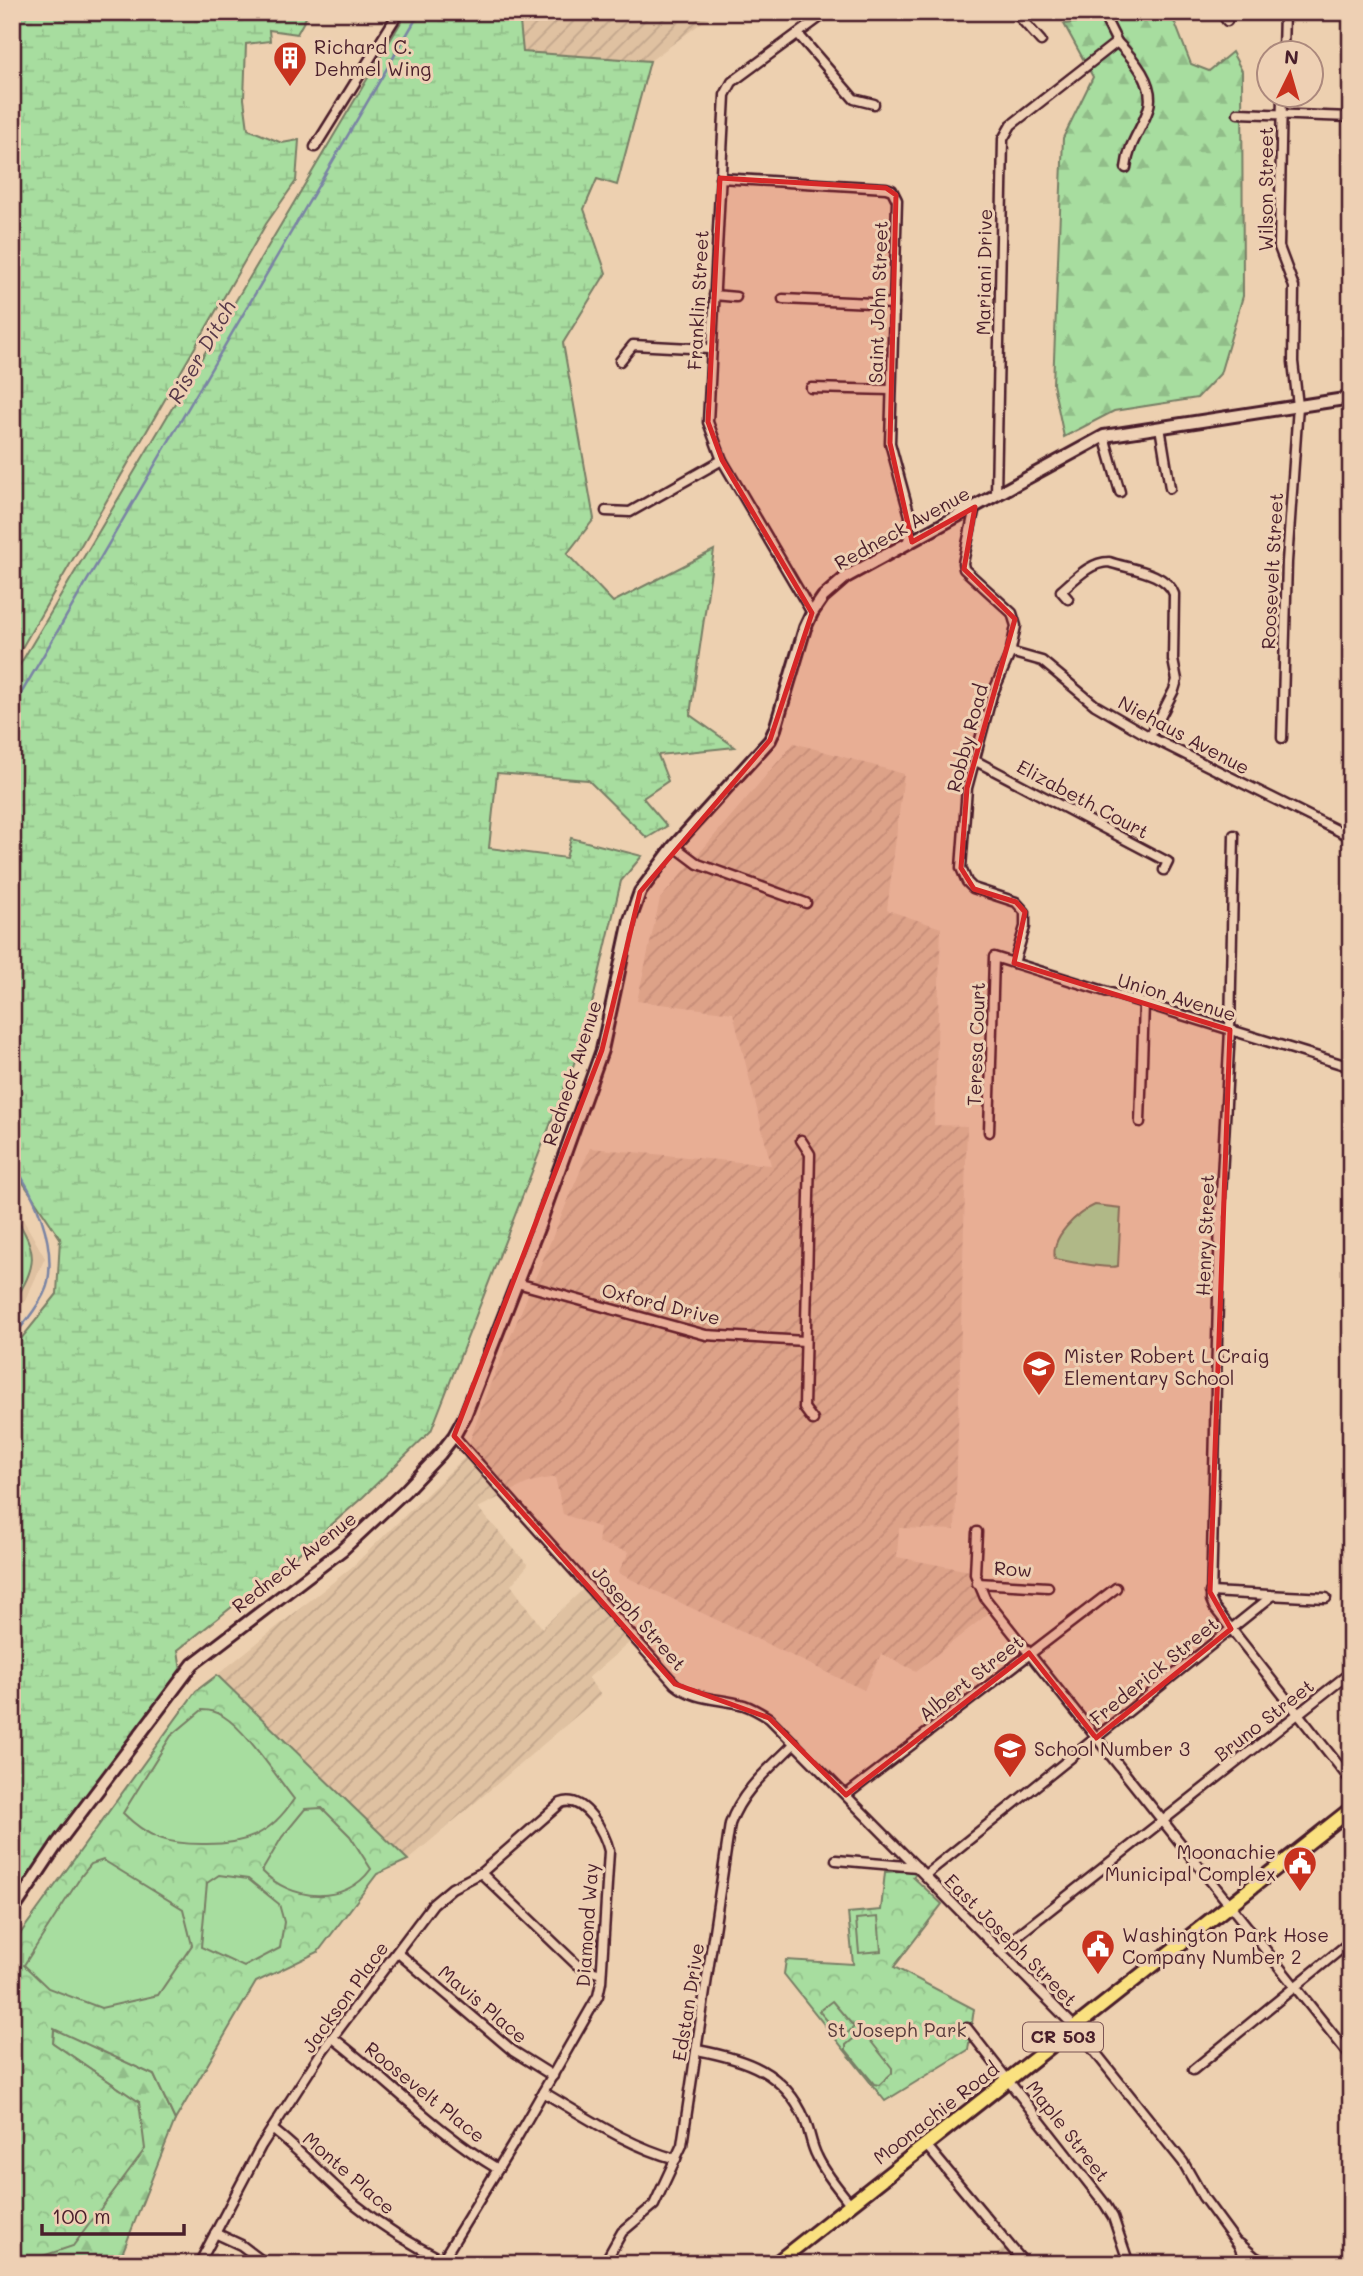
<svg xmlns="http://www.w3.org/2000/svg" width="1363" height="2276" font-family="Mali,sans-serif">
<defs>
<pattern id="industrial-furrows" width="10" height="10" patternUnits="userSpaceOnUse" patternTransform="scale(1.75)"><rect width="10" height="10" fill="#dfc1a1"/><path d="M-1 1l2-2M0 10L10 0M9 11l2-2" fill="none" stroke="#c1a58b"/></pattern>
<pattern id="grass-tufts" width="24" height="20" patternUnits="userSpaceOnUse" patternTransform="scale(1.75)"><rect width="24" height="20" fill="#a7dd9f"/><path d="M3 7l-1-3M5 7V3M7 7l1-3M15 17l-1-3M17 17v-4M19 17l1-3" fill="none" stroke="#91bd89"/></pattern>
<pattern id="forest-firs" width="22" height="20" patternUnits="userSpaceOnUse" patternTransform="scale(1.75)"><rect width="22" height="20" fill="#a7dd9f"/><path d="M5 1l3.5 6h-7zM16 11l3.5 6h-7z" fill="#91bd89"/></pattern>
<pattern id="wetland-marsh" width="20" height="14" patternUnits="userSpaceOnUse" patternTransform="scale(1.75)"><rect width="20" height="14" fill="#a7dd9f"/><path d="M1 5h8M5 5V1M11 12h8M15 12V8" fill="none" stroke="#91bd89"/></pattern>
<pattern id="park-crowns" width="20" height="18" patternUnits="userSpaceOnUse" patternTransform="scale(1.75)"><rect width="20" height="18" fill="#a7dd9f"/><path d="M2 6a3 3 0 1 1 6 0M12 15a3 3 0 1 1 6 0" fill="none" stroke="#91bd89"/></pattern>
</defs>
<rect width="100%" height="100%" fill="#edd0b0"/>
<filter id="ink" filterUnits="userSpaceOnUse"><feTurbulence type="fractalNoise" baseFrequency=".0143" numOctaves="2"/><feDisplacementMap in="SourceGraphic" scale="14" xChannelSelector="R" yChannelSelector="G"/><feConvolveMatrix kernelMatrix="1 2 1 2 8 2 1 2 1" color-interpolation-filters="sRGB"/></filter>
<g filter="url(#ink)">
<!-- built -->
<polygon fill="#dfc1a1" points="12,1200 45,1258 12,1329"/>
<!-- industrial -->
<g fill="url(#industrial-furrows)">
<polygon points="520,12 716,12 650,61 522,52"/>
<polygon points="794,743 904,774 887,910 941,928 934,1125 967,1126 955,1530 899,1528 897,1557 975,1572 994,1609 916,1671 881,1654 864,1690 618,1573 629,1552 598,1543 600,1528 563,1514 555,1477 530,1482 478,1508 528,1565 511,1585 542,1628 590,1583 637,1636 588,1678 601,1695 408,1860 217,1675 352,1567 464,1458 487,1392 590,1148 771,1165 733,1013 637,1001 660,899"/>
<polygon points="1008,2243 1026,2264 987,2264"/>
</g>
<!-- grass -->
<path fill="url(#grass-tufts)" stroke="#787e65" stroke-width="2" d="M12 1211C39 1255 38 1262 12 1306Z"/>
<!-- forest -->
<g fill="url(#forest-firs)" stroke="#787e65" stroke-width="2">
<polygon points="1120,12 1159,12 1175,23 1191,64 1209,71 1232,52 1242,71 1243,296 1220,374 1197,398 1114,411 1064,437 1053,384 1063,138 1093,77 1064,24 1114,18"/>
<polygon points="54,2028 154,2075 175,2120 118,2264 26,2264 31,2260 139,2102 53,2043"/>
</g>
<!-- wetland -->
<g fill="url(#wetland-marsh)" stroke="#787e65" stroke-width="2">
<polygon points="12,12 309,12 297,34 269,30 270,41 246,44 244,99 248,129 282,143 299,140 296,181 266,224 12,665"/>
<polygon points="407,12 519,12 523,52 650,61 617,185 597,179 584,209 606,273 563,343 594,519 567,554 613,602 714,550 690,715 735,747 658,755 668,781 643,798 667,826 647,838 588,780 497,773 489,848 566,858 571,838 642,856 621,881 584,1038 431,1431 363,1497 297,1555 178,1650 182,1677 12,1915 12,1350 57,1294 60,1238 12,1166 12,678"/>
</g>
<!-- park -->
<g fill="url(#park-crowns)" stroke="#787e65" stroke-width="2">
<polygon points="217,1675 408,1860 377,1874 318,1952 256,1982 175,2120 154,2075 54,2029 53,2043 139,2102 145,2149 73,2246 31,2260 26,2264 12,2264 12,1945 196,1691"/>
<polygon points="919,1870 913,1877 942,1904 894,1967 974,2009 968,2050 885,2101 784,1974 786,1960 853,1964 848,1913 881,1910 885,1872"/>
</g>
<!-- pitch -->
<g fill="#a7dd9f" stroke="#787e65" stroke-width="2">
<path d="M1095 1205 1121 1208 1118 1266C1109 1270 1068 1261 1055 1259 1050 1237 1077 1213 1095 1205Z"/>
<path d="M202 1710C210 1710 216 1711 223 1716 246 1730 276 1776 294 1799 270 1835 245 1845 202 1844 167 1844 148 1838 123 1813L171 1736Z"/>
<path d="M322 1808 350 1836 371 1869C345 1906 291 1901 262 1871L282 1837 305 1809Z"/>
<polygon points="103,1860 183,1909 192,1945 158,1995 101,2008 48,1988 24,1965 82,1875 91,1864"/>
<polygon points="219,1875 248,1879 279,1904 284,1922 280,1948 244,1967 201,1947 207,1883"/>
<polygon points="878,1917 881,1951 859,1953 856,1919"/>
<polygon points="832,2001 854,2027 842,2038 819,2011"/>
<polygon points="859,2034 865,2034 892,2068 892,2073 879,2085 874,2084 846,2050 846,2045"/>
</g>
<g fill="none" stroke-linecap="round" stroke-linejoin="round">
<!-- stream -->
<g stroke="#7a84a4" stroke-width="2.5">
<polyline points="12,709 420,12"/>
<path d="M12 1163C36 1195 55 1241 48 1282 45 1298 24 1325 12 1337"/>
</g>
<!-- street casing -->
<g stroke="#4a1f2b" stroke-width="13">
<g id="street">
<polyline points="1015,12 1041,41"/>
<polyline points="1102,12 1117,42"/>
<polyline points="1221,12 1227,21"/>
<polyline points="798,34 854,99 874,104"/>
<polyline points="1283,52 1284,12"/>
<polyline points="1238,113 1351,117"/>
<polyline points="315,147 399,12"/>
<polyline points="720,178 886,188 892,190 897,200 890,443 910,516 908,544"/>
<polyline points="714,295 736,297"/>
<polyline points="783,299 894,304"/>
<polyline points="620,361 633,345 710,349"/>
<polyline points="811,388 891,390"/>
<polyline points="1160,427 1170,488"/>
<polyline points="1104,436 1120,492"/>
<path d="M996 495 1003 139 1011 125 1117 42C1133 58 1157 85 1148 110 1140 133 1129 142 1126 168"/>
<polyline points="975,507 963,563 964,569 1012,613 1016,626 1010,654 992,695 967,788 961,868 967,882 973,888 1016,902 1025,912 1025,927 1014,963"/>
<polyline points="606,511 630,512 722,460"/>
<path d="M1068 599 1061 591C1075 579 1090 562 1109 562 1129 569 1166 572 1174 594L1173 660 1177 680 1174 690 1150 737"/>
<polyline points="812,613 722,460 708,422 725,95 732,82 827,12"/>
<polyline points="1010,652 1042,661 1095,705 1150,737 1351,837"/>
<polyline points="1282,738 1287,562 1298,406 1293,362 1294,287 1279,247 1282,94"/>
<polyline points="974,760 1168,862 1164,870"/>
<polyline points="1234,835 1230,1030 1220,1213 1211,1600 1214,1607 1351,1781"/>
<polyline points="674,846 698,864 806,903"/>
<polyline points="1140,1122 1144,1003"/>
<polyline points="989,1132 994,957 1351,1067"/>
<polyline points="801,1140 810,1154 804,1408 813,1420"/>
<polyline points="517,1283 706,1335 805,1341"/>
<path d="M454 1436 675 1684C695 1701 720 1698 744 1705 753 1708 761 1713 769 1718L1075 2027 1183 2162 1203 2197 1239 2246 1246 2264"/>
<polyline points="977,1532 975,1574 985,1598 1351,2057"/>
<polyline points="977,1583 1048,1587"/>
<polyline points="1210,1592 1326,1598"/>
<polyline points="846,1795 1116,1588"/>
<polyline points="836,1860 917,1867"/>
<polyline points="481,1873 576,1964 585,1969 601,1974"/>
<polyline points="925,1875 1272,1596"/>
<polyline points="999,1950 1351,1672"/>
<polyline points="397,1952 513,2051 553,2076"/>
<polyline points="967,2028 1105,2204 1113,2217 1129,2264"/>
<path d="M333 2038C389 2081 437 2133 498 2169"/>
<path d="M697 2050C745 2059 784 2071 805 2120 810 2132 811 2145 817 2156 825 2174 839 2189 851 2205"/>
<polyline points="1193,2070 1351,1941"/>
<path d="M543 2092C586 2117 628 2146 676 2159"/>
<path d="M272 2129C302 2152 327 2181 356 2205 383 2227 412 2245 443 2260"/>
<polyline points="926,2145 1025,2264"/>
<polyline points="215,2233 241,2245 266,2264"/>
<polyline points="1240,2244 1255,2257 1268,2264"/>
<path d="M199 2264 261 2146 323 2050 433 1904 452 1888 481 1873 561 1803C584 1794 605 1832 609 1851L601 1982 598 1996 512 2146 440 2264"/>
<path d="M604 2264 622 2232 654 2205 682 2145 730 1824C742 1790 770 1768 795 1743"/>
</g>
</g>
<!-- secondary casing -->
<g stroke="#4a1f2b" stroke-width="16">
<polyline id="secondary" points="12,1912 58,1843 193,1664 342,1550 405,1491 440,1454 454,1436 465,1416 539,1226 602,1050 630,920 640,892 674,846 770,740 775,729 805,628 812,613 823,597 846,577 1104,436 1351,398"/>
</g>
<!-- primary casing -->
<g stroke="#4a1f2b" stroke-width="18">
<polyline id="primary" points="775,2264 1351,1809"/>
</g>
<!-- street -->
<use href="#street" stroke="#eed0b4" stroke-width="8"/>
<!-- secondary -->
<use href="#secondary" stroke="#eed0b4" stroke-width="10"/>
<!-- primary -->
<use href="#primary" stroke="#fae180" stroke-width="12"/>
</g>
</g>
<!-- marked area -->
<path fill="#d62828" fill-opacity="0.2" stroke="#d62828" stroke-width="5" stroke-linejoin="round" d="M720 178 886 188 896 195 890 443 912 542 975 507 964 569 1015 619 967 788 961 868 974 889 1016 902 1025 912 1014 963 1230 1030 1210 1592 1231 1629 1096 1738 1029 1653 846 1795 769 1718 675 1684 454 1436 602 1050 640 892 770 740 812 613 722 460 708 422Z"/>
<!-- icons -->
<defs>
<g id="building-pin" transform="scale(1.75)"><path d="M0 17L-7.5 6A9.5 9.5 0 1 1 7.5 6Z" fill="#c8321e" stroke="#eed0b4"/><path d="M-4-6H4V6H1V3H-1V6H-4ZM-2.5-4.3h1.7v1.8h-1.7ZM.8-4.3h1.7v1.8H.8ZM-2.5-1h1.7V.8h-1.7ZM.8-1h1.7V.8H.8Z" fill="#fff"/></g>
<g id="school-pin" transform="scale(1.75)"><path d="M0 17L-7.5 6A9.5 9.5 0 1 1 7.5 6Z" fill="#c8321e" stroke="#eed0b4"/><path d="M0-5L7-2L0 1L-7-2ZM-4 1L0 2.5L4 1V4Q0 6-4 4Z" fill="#fff"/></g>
<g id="civic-pin" transform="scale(1.75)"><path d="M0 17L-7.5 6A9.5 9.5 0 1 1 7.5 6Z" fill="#c8321e" stroke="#eed0b4"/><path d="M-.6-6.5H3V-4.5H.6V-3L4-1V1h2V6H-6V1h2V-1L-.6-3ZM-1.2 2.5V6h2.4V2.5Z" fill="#fff"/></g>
</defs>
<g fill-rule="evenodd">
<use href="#building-pin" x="290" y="58"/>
<use href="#school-pin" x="1039" y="1367"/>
<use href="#school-pin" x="1010" y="1749"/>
<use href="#civic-pin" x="1300" y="1863"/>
<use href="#civic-pin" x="1098" y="1946"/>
</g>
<g text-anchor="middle" stroke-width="6" stroke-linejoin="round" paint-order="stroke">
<!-- shield labels -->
<rect fill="#eed0b4" stroke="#7b5454" stroke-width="2" x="1023" y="2022.5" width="80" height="29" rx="5"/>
<g font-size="18" font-weight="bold" fill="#4a1f2b">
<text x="1063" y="2043">CR 503</text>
</g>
<!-- poi labels -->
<g font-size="19" fill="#4a1f2b" stroke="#eed0b4" text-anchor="start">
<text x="314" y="54">Richard C.<tspan x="314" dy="22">Dehmel Wing</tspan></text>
<text x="1064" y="1363">Mister Robert L Craig<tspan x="1064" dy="22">Elementary School</tspan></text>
<text x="1034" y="1756">School Number 3</text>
<text x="1276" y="1859" text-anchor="end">Moonachie<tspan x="1276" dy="22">Municipal Complex</tspan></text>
<text x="1122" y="1942">Washington Park Hose<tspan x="1122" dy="22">Company Number 2</tspan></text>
</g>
<!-- street labels -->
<g font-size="19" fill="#4a1f2b" stroke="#eed0b4">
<text transform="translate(1266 189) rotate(-90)" y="7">Wilson Street</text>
<text transform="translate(984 272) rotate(-89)" y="7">Mariani Drive</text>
<text transform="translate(698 300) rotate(-87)" y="7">Franklin Street</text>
<text transform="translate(878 302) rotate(-88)" y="7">Saint John Street</text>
<text transform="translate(902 528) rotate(-29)" y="7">Redneck Avenue</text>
<text transform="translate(1272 571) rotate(-87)" y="7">Roosevelt Street</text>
<text transform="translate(1184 735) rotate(28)" y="7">Niehaus Avenue</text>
<text transform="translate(967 738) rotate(-75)" y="7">Robby Road</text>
<text transform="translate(1083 799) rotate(28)" y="7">Elizabeth Court</text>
<text transform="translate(1177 997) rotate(17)" y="7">Union Avenue</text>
<text transform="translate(976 1044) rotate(-88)" y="7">Teresa Court</text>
<text transform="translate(572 1073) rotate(-72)" y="7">Redneck Avenue</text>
<text transform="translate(1205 1235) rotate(-88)" y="7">Henry Street</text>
<text transform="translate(661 1304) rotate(14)" y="7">Oxford Drive</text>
<text transform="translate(294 1562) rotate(-38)" y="7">Redneck Avenue</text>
<text transform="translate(1013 1569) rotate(4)" y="7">Row</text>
<text transform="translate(639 1618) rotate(49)" y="7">Joseph Street</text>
<text transform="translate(1154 1671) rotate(-39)" y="7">Frederick Street</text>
<text transform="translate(971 1678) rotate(-38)" y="7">Albert Street</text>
<text transform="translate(1264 1720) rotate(-38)" y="7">Bruno Street</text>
<text transform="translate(587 1925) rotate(-86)" y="7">Diamond Way</text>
<text transform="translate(1011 1940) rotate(45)" y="7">East Joseph Street</text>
<text transform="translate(345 1997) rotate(-54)" y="7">Jackson Place</text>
<text transform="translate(688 2002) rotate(-81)" y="7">Edstan Drive</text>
<text transform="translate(483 2004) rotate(40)" y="7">Mavis Place</text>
<text transform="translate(425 2092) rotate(39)" y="7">Roosevelt Place</text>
<text transform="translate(936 2113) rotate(-38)" y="7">Moonachie Road</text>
<text transform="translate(1068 2131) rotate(52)" y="7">Maple Street</text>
<text transform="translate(349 2173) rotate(41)" y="7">Monte Place</text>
</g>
<!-- park labels -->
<g font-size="19" fill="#583c3c" stroke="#eed0b4">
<text x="897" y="2037">St Joseph Park</text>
</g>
<!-- water labels -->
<g font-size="21" font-style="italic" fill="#563849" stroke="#eed0b4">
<text transform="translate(202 352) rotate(-60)" y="7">Riser Ditch</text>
</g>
</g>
<!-- margin -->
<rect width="1363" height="2276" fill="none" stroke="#eed0b4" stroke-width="42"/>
<rect x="21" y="21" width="1321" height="2234" fill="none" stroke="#4a1f2b" stroke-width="2.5" filter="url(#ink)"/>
<!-- north arrow -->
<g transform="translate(1290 74) rotate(5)"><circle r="33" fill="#eed0b4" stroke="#ac897d" stroke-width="2"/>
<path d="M0-5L12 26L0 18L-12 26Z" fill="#c8321e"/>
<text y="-10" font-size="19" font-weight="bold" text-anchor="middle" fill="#4a1f2b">N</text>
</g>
<!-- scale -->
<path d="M42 2224v10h142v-10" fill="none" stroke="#4a1f2b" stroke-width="3.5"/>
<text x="52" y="2224" font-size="21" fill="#4a1f2b" stroke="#eed0b4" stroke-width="5" paint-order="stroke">100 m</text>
</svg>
